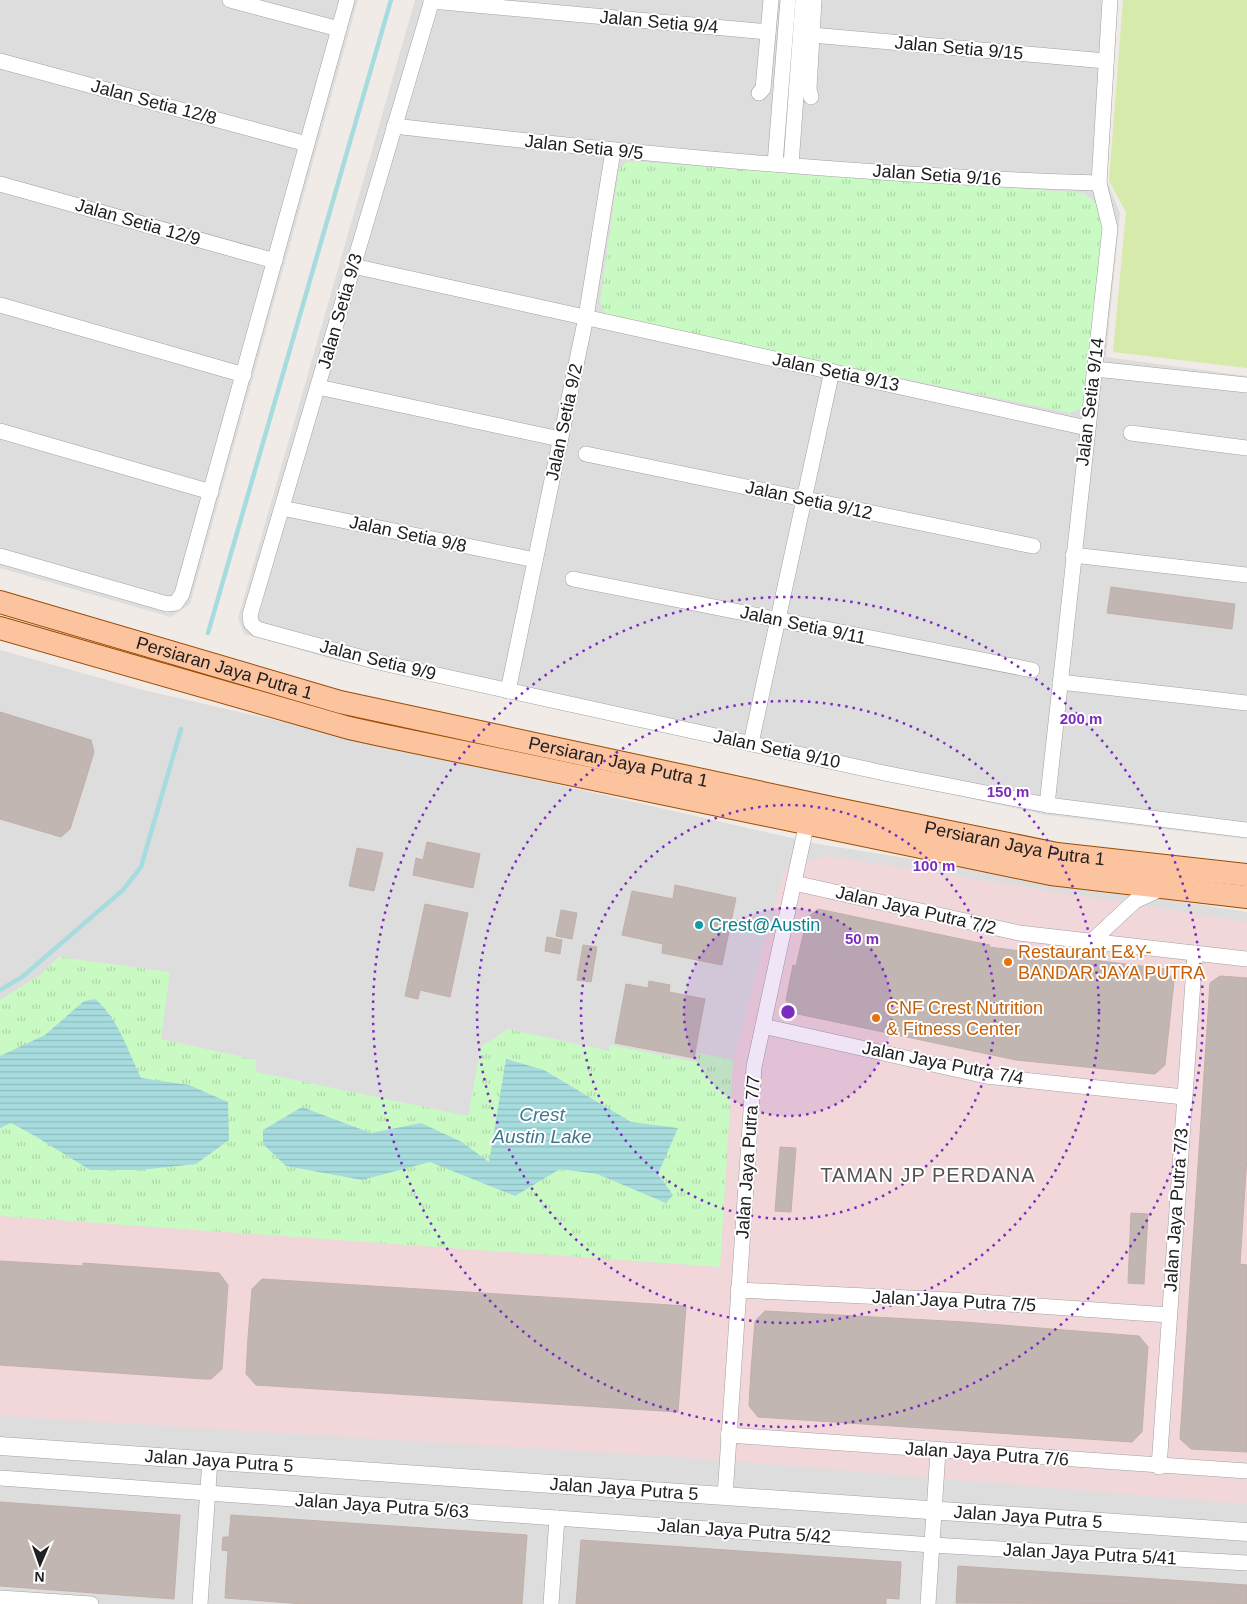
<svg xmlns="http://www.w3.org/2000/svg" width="1247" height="1604" font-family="Arial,sans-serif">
<defs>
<pattern id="park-tufts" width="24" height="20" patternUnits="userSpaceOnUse" patternTransform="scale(1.25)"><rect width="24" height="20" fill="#cafac4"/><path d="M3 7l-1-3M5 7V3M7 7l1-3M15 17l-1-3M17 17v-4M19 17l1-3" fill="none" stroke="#add6a8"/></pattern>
<pattern id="water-rules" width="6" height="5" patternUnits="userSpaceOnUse" patternTransform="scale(1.25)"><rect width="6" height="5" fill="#a7dcde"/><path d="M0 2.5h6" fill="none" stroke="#8fbcbe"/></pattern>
</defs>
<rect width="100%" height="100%" fill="#f0ebe6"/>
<!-- residential -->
<g fill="#dedddd">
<polygon points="0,0 358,0 190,604 171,617 0,568"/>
<polygon points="415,0 1118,0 1107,181 1120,213 1106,357 1247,376 1247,839 1046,815 331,659 244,634 238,618"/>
<polygon points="0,650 143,690 818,844 1247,912 1247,1604 0,1604"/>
</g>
<!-- commercial -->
<polygon fill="#f1d6da" points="827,856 1247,922 1247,1504 708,1459 0,1416 0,1216 720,1267 733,1060 784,870"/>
<!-- grass -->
<polygon fill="#d6eaac" points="1123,0 1247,0 1247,368 1113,352 1126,212 1109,181"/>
<!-- park -->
<g fill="url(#park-tufts)">
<polygon points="628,161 1084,193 1100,207 1103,219 1083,407 1070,413 606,317 600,302 619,168"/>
<polygon points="59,957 170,972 161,1039 256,1060 256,1072 468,1116 481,1047 508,1029 609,1051 610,1045 695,1062 698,1053 733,1060 720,1267 0,1216 0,1000 39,976"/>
</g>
<!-- water -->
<g fill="url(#water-rules)">
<path d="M95 999C118 1018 128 1051 141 1078L189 1085 228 1102 229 1140 196 1164 140 1170H90L35 1136 11 1123 0 1128V1056L45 1035 84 1001Z"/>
<polygon points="506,1059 544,1070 631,1122 678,1128 658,1174 673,1195 666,1203 597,1174 560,1169 515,1196 430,1162 362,1180 286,1166 263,1144 263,1130 302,1107 371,1133 421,1123 462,1142 489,1162"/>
</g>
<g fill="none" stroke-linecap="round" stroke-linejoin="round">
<!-- stream -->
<g stroke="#a7dcde" stroke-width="4.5">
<polyline points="208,633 391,0"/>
<polyline points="0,990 22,977 123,890 141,867 181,729"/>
</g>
</g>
<!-- building -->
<g fill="#c1b6b2" stroke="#c2afa8">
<polygon points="1111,587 1235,604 1232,629 1107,613"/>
<polygon points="0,712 91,740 94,752 84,785 70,829 61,837 0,819"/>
<polygon points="427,842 480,854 473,888 413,875 416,858 423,860"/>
<polygon points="357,848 383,853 374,891 349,886"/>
<polygon points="675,885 736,898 722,965 662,953 663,944 622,935 632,891 673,899"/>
<polygon points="425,904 468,913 450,997 420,990 418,999 405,996"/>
<polygon points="818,909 975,942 990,945 989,947 1165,969 1174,981 1165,1065 1155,1074 1016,1060 793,1013 786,1000 793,965 796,966 807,918"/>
<polygon points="561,910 577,913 572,939 556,936"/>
<polygon points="547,937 562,940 560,954 545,951"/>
<polygon points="583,945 597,947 591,982 577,980"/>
<polygon points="1220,976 1247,978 1247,1156 1240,1264 1247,1265 1247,1452 1191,1449 1180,1439 1210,983"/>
<polygon points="649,981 670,985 669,992 705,999 694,1058 615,1043 626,984 648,988"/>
<polygon points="780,1147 796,1148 791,1212 775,1211"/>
<polygon points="1131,1213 1148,1214 1144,1284 1128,1283"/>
<polygon points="0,1261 83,1266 83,1263 219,1273 228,1285 222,1369 211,1379 204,1379 0,1365"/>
<polygon points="262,1279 686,1306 678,1412 256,1385 246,1374 248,1338 252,1289"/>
<polygon points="765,1311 964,1322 1139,1336 1148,1347 1142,1432 1132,1442 758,1417 749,1406 751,1370 755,1321"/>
<polygon points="0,1502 180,1515 174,1599 0,1586"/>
<polygon points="231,1515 527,1535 522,1604 304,1604 225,1598 228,1551 222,1550 223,1537 229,1537"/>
<polygon points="581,1540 901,1562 899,1599 886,1598 886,1604 576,1604"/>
<polygon points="958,1566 1247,1585 1247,1604 956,1603"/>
</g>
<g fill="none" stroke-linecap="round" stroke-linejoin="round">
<!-- minor casing -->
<g stroke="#a1a1a1" stroke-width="16">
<g id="minor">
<polyline points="230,0 339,29"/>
<polyline points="432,0 250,615 251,623 257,629 378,662 884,773 1047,805 1247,830"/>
<polyline points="431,1 768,32"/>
<polyline points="812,35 1106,61"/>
<polyline points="0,61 307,144"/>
<polyline points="759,93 763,89 771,0"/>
<polyline points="811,97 809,89 814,0"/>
<path d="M394 126C629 153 863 176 1099 183"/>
<polyline points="775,164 788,0"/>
<polyline points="791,165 803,0"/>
<polyline points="0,184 275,261"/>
<polyline points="353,266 1087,428"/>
<polyline points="0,305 244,375"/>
<polyline points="1095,369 1247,385"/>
<polyline points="318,387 560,439"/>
<polyline points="0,431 211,492"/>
<polyline points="1131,433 1247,448"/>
<polyline points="586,454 1033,546"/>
<polyline points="282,508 535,560"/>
<polyline points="1073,555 1247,575"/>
<polyline points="0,556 167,604 176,603 182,594 347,0"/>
<polyline points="573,579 1032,670"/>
<polyline points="1060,682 1247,703"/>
<polyline points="508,691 586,317 613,151"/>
<polyline points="751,743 832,371"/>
<polyline points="1047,805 1110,228 1099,183 1110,0"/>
<polyline points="794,883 1019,933 1247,959"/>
<polyline points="1092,941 1135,901 1163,888"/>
<polyline points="763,1026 986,1076 1184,1097"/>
<polyline points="738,1290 950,1300 1169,1315"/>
<polyline points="728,1435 1247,1471"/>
<polyline points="1159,1467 1195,953"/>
<polyline points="0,1478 932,1545 1247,1563"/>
<polyline points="725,1496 754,1067 807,822"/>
<polyline points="0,1598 91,1604"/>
<polyline points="200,1604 210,1460"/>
<polyline points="551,1604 557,1518"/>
<polyline points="928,1604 938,1451"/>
</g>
</g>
<!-- tertiary casing -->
<g stroke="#a1a1a1" stroke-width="19">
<polyline id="tertiary" points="0,1446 1247,1532"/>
</g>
<!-- primary casing -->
<g stroke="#9c4b00" stroke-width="24">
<g id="primary">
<path id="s1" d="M0 602 340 702 832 808 1057 854 1247 875"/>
<polyline points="0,628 349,728 381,735 1051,874 1247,897"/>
</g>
</g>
<!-- minor -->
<use href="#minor" stroke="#fff" stroke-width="15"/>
<!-- tertiary -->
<use href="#tertiary" stroke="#fff" stroke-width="18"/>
<!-- primary -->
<use href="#primary" stroke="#fcc39f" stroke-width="22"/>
</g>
<!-- distance rings -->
<circle cx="788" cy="1012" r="104" fill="#7b2cbf" fill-opacity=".12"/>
<g fill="none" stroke="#7b2cbf" stroke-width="2.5" stroke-dasharray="2.5 5">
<circle cx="788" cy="1012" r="104"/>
<circle cx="788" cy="1012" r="207"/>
<circle cx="788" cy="1012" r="311"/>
<circle cx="788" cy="1012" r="415"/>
</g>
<!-- markers -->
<circle fill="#0f9aa8" stroke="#fff" stroke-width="2" cx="699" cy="925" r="5"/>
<g fill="#e8710a" stroke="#fff" stroke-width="2">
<circle cx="1008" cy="962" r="5"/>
<circle cx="876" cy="1018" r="5"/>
</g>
<g text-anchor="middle" stroke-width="4" stroke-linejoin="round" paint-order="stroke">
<!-- street labels -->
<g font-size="18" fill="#202020" stroke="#fff">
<text transform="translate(659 22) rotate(5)" y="6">Jalan Setia 9/4</text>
<text transform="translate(959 48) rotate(5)" y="6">Jalan Setia 9/15</text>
<text transform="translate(154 102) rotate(15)" y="6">Jalan Setia 12/8</text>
<text transform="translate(584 147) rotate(6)" y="6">Jalan Setia 9/5</text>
<text transform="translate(937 175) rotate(4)" y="6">Jalan Setia 9/16</text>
<text transform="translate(138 222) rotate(16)" y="6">Jalan Setia 12/9</text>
<text transform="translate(340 311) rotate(-74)" y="6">Jalan Setia 9/3</text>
<text transform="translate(836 372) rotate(12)" y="6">Jalan Setia 9/13</text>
<text transform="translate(1090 402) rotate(-83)" y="6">Jalan Setia 9/14</text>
<text transform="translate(564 422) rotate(-78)" y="6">Jalan Setia 9/2</text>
<text transform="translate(809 500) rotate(12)" y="6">Jalan Setia 9/12</text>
<text transform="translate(408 534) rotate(12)" y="6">Jalan Setia 9/8</text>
<text transform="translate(803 625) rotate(12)" y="6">Jalan Setia 9/11</text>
<text transform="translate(378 660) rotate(14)" y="6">Jalan Setia 9/9</text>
<text dy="6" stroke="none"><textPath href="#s1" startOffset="234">Persiaran Jaya Putra 1</textPath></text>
<text transform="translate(777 749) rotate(12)" y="6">Jalan Setia 9/10</text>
<text dy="6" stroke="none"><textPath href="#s1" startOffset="639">Persiaran Jaya Putra 1</textPath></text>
<text dy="6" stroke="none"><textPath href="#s1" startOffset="1044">Persiaran Jaya Putra 1</textPath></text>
<text transform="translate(916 910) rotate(13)" y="6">Jalan Jaya Putra 7/2</text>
<text transform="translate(943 1063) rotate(11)" y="6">Jalan Jaya Putra 7/4</text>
<text transform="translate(748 1157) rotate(-86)" y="6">Jalan Jaya Putra 7/7</text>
<text transform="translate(1176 1210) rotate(-86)" y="6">Jalan Jaya Putra 7/3</text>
<text transform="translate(954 1301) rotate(3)" y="6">Jalan Jaya Putra 7/5</text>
<text transform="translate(987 1454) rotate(4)" y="6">Jalan Jaya Putra 7/6</text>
<text transform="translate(219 1461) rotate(4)" y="6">Jalan Jaya Putra 5</text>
<text transform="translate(624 1489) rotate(4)" y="6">Jalan Jaya Putra 5</text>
<text transform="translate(382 1506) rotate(4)" y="6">Jalan Jaya Putra 5/63</text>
<text transform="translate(1028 1517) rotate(4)" y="6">Jalan Jaya Putra 5</text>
<text transform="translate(744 1531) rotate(4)" y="6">Jalan Jaya Putra 5/42</text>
<text transform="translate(1090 1554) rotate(3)" y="6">Jalan Jaya Putra 5/41</text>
</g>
<!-- culture labels -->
<g font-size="18" fill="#0d838f" stroke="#fff" text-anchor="start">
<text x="709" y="931">Crest@Austin</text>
</g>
<!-- food labels -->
<g font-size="18" fill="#c56008" stroke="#fff" text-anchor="start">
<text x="1018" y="958">Restaurant E&amp;Y-<tspan x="1018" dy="21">BANDAR JAYA PUTRA</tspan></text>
<text x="886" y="1014">CNF Crest Nutrition<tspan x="886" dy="21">&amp; Fitness Center</tspan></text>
</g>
<!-- water labels -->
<g font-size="19" font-style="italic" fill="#3f7791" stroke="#fff">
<text x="542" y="1121">Crest<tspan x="542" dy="22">Austin Lake</tspan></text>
</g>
<!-- quarter labels -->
<g font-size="20" letter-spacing="1" fill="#535353" stroke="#fff">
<text x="928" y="1182">TAMAN JP PERDANA</text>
</g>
</g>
<circle cx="788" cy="1012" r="8" fill="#7b2cbf" stroke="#fff" stroke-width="2.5"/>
<g font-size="15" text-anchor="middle" font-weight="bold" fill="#7b2cbf" stroke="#fff" stroke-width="4" stroke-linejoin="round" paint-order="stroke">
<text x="1081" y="724">200 m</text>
<text x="1008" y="797">150 m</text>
<text x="934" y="871">100 m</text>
<text x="862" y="944">50 m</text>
</g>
<!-- north arrow -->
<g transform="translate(40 1564) rotate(182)" stroke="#ffffff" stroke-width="4" paint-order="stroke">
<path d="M0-4L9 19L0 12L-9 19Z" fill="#202020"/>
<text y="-8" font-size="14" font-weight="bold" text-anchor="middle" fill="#202020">N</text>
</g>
</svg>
